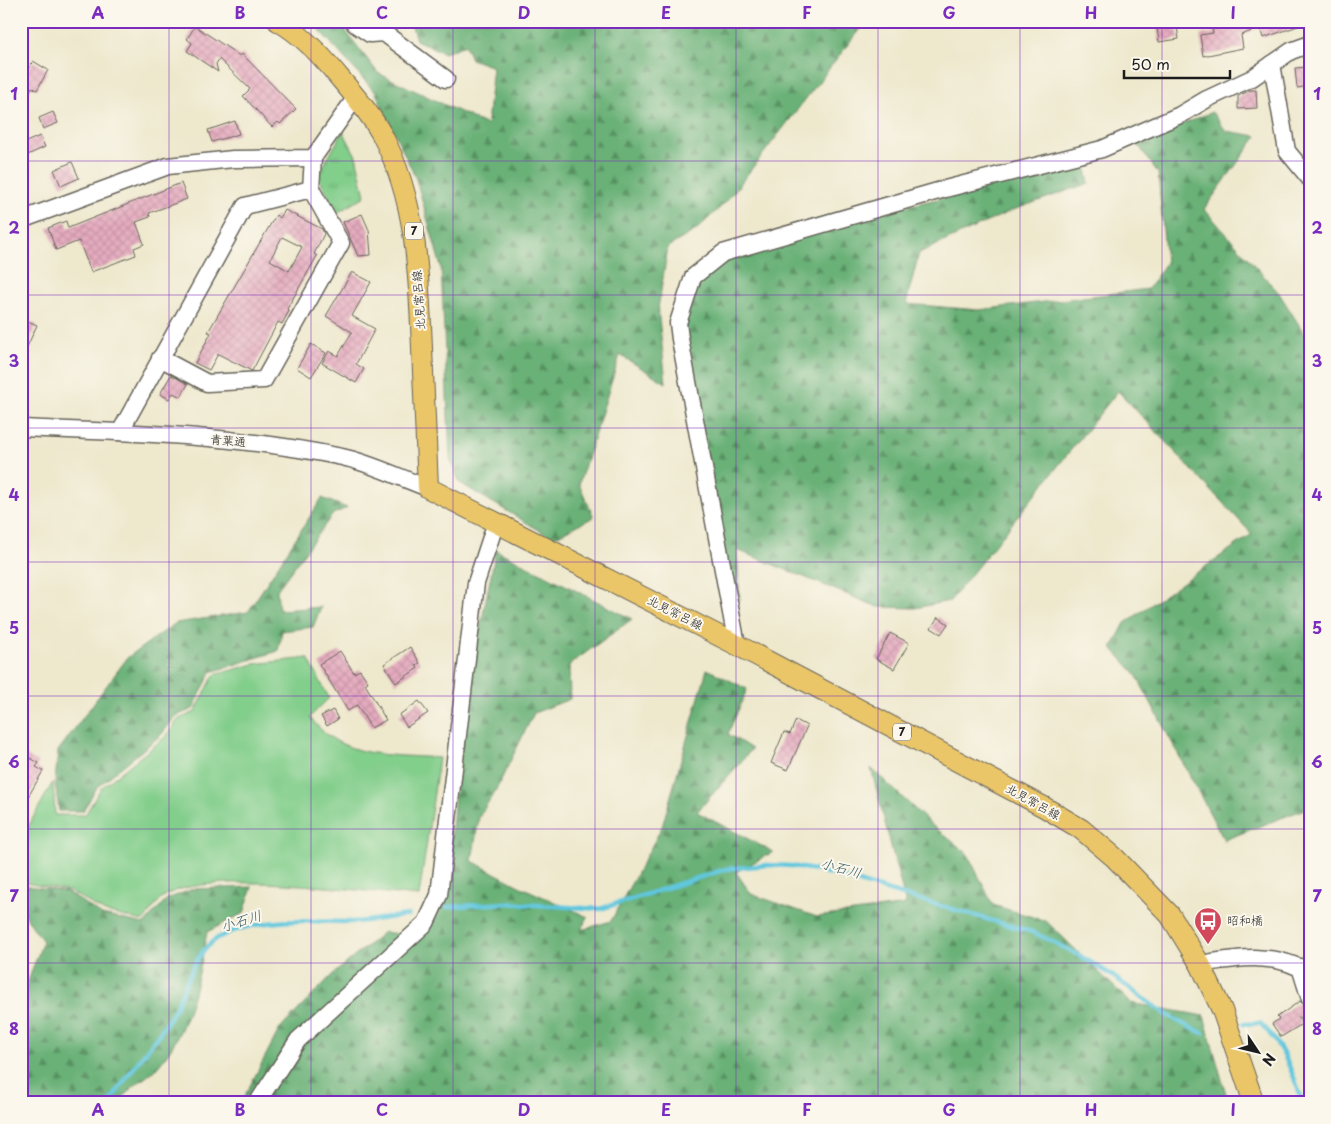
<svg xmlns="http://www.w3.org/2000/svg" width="1331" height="1124" font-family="'Playpen Sans','Klee One',sans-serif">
<defs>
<pattern id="forest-firs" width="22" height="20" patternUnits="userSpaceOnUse" patternTransform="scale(1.25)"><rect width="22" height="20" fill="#69b177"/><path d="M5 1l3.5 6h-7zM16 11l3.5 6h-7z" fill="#568f61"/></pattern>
<pattern id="park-tufts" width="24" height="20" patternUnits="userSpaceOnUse" patternTransform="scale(1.25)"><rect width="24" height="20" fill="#82ce8b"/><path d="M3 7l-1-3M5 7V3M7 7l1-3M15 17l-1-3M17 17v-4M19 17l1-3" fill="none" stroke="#70b077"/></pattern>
<pattern id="building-cross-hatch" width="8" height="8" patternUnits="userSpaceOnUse" patternTransform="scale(1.25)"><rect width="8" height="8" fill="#e5abbf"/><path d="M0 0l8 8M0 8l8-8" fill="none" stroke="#c493a4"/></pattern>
</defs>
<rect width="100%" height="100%" fill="#fbf7ec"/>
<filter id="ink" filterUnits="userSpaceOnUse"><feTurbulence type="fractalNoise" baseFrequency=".02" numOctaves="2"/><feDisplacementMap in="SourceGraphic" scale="10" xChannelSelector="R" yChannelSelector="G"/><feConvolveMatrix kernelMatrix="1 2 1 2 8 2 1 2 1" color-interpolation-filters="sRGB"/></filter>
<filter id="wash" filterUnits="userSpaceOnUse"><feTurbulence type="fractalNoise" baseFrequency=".0096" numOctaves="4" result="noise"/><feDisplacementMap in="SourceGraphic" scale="20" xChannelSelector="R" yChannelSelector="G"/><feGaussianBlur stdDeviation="1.12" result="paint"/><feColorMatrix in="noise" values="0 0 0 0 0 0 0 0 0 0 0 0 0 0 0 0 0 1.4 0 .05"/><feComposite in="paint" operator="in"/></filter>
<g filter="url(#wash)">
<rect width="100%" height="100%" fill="#eee8cd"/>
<!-- green -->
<path fill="#82ce8b" stroke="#4f7554" d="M308 658 329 698 310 717C341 760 391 754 439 758L419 896C363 892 211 869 166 895 157 901 150 913 143 921L105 912 69 891 21 882V847L25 832 53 782 55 815H85L101 788 164 738 179 719 195 712 214 675 254 664Z"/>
<!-- forest -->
<g fill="url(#forest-firs)" stroke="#42664a">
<polygon points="311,21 338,21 378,73 487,125 493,67 471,59 465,45 444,53 416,40 410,21 866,21 726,202 696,230 668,247 658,309 666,383 620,355 579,484 594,517 552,538 460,483 450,459 441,267 416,179 376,93"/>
<polygon points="1212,112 1226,131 1257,136 1204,209 1279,293 1306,336 1310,336 1310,807 1224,840 1135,673 1112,648 1125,623 1252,534 1118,391 950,601 915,608 878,607 737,550 740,601 730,590 682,318 694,282 722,261 885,211 1085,165 1089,183 1013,210 919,253 906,304 979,310 1148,289 1166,263 1158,173 1137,143"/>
<polygon points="322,498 347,508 333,514 277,590 279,610 321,607 313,627 282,631 278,651 211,672 193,709 176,716 161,735 97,787 83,811 59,811 55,781 58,751 128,657 176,623 248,612"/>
<polygon points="496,550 632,619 569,665 570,699 534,713 497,788 479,817 472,861 519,886 588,917 581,930 611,921 662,827 707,669 747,689 728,734 752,749 697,812 773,852 736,872 751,894 817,917 906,905 871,768 934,827 967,853 993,905 1046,921 1131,1003 1204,1016 1226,1094 1212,1103 241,1103 279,1030 332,975 384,932 419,937 445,902 463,712"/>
<path d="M21 885 67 892 102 915 144 924 167 899 193 889 252 887 244 913 207 932C199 977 190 1025 161 1063 149 1079 129 1084 120 1103H21V1000L43 941C27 920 21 912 21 885Z"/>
</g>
<!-- park -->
<polygon fill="url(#park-tufts)" stroke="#4f7554" points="343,131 356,156 365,196 337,213 318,176"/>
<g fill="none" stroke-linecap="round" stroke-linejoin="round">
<!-- stream -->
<g stroke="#60c7de" stroke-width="4.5">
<path d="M447 907 505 903 600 909 726 869 767 865 791 866 820 871 1032 932C1059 944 1085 958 1110 974 1140 995 1168 1020 1203 1033"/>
<path d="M1243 1024 1260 1023C1283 1045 1293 1073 1303 1103"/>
<path d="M110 1103C128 1072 152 1046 171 1016 185 992 189 963 211 943 224 932 244 927 260 924 290 919 321 922 351 922 370 922 389 917 408 915"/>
</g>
</g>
<g id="blocks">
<!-- building -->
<g fill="url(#building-cross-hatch)" fill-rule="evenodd">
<polygon points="1156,21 1176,21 1179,39 1159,42"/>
<polygon points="1211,21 1306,21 1307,23 1263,38 1260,28 1241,35 1243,48 1203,56 1200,35 1213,33"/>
<polygon points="195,26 240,56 242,54 296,109 280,124 278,122 272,127 243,96 250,89 219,59 216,64 218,72 187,51 192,43 187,39"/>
<polygon points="33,61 48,70 37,90 32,87 21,106 21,81"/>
<polygon points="1310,67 1310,86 1297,88 1295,68"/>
<polygon points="1251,90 1256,90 1257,108 1238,109 1238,96"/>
<polygon points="53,112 58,123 43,129 39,118"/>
<polygon points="235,121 239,134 212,142 208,130"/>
<polygon points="40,136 45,147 21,158 21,144"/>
<polygon points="72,162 79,178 61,186 54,170"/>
<polygon points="181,183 187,199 149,213 150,217 136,222 144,244 134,248 136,255 91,272 79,241 56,250 48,228 66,221 68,228"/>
<path d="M285 210 322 229 324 234 314 254 317 256 287 309 289 311 282 324 278 322 252 371 218 354 209 370 195 363 211 333 208 332 266 232 276 215 280 218ZM282 237 302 247 289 271 270 260Z"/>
<polygon points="362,214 369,230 371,255 358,256 343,222"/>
<polygon points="352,272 371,282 352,316 375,329 356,364 364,369 356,383 322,363 329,351 338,356 352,332 326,316"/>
<polygon points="21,318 37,325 21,360"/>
<polygon points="311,344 326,353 311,377 297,368"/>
<polygon points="171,375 188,384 181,397 173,393 169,399 160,394"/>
<polygon points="938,617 948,624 941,634 931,628"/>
<polygon points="890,633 909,643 894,669 876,659"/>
<polygon points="410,647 420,663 416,665 418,668 396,683 384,664"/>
<polygon points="340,651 354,673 360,670 368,682 365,684 386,720 371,728 357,705 348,711 319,664"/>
<polygon points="419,701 428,713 407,727 399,715"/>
<polygon points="333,710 338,719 327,726 321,716"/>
<polygon points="796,720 807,726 788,770 771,763 784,732 790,734"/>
<polygon points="21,753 39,763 36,767 43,771 21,809"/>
<polygon points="1300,1001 1309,1012 1298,1018 1302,1024 1281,1037 1272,1024 1279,1019 1277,1017"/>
</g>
</g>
</g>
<g filter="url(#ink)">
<use href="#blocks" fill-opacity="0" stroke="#66635a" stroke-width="1"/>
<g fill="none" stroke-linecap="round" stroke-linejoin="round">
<!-- minor casing -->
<g stroke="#66635a" stroke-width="19">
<g id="minor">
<polyline points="355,21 355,24 370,34 384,33"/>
<polyline points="384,21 384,33 446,79"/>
<polyline points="1272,64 1287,151 1310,179"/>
<polyline points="21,220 168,166 233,159 313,158 356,97"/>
<polyline points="160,358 207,383 264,380 341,243 311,189 313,158"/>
<path d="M21 428C128 432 237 435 342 457 371 463 400 478 428 488"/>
<polyline points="120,432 245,206 311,189"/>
<polyline points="737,645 680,339 678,323 693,277 723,253 945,189 1102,149 1180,115 1207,99 1252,78 1291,51 1310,44"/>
<path d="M1200 964C1237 958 1278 951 1310 974"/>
<polyline points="1300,967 1310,999"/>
<polyline points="257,1103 298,1040 426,923 439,895 476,583 496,522"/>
</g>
</g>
<!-- major casing -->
<g stroke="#66635a" stroke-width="22">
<path id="major" d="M278 21C301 34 322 56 339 77 354 95 371 114 382 135 417 200 419 276 422 348 424 394 426 441 428 488L737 645 1044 807 1081 829 1114 857 1170 915 1200 964 1222 1010 1254 1103"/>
</g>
<!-- minor -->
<use href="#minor" stroke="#fff" stroke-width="16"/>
<!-- major -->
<use href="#major" stroke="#ebc669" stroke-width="20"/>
</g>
</g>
<!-- grid -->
<path fill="none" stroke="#7b2cbf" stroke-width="1" stroke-opacity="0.55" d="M169 21V1103M311 21V1103M453 21V1103M595 21V1103M736 21V1103M878 21V1103M1020 21V1103M1162 21V1103M21 161H1310M21 295H1310M21 428H1310M21 562H1310M21 696H1310M21 829H1310M21 963H1310"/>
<!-- icons -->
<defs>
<g id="bus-pin" transform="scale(1.4375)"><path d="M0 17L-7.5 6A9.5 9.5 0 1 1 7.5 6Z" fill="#d1495b" stroke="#fbf7ec"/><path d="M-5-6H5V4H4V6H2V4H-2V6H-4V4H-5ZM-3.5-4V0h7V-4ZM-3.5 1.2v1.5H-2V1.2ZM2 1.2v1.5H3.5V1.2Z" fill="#fff"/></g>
</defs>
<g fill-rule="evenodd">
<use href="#bus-pin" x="1208" y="921"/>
</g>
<g text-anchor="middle" stroke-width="4" stroke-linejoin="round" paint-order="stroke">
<!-- shield labels -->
<g fill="#fbf7ec" stroke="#5f5e5a" stroke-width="1">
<rect x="405" y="222.5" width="18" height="17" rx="4"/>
<rect x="893" y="723.5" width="18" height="17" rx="4"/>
</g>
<g font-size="11" font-weight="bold" fill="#1c1c1c">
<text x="414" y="235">7</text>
<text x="902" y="736">7</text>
</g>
<!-- street labels -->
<g font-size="12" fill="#1c1c1c" stroke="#fbf7ec">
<text transform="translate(419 300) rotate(-94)" y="4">北見常呂線</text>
<text transform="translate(228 441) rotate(5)" y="4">青葉通</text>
<text transform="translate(675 613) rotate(27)" y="4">北見常呂線</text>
<text transform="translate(1033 802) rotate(29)" y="4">北見常呂線</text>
</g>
<!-- poi labels -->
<g font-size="12" fill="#1c1c1c" stroke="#fbf7ec" text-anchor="start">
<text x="1227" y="925">昭和橋</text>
</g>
<!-- water labels -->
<g font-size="14" font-style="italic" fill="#345860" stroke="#fbf7ec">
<text transform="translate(841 868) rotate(15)" y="5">小石川</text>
<text transform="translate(241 921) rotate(-17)" y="5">小石川</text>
</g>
</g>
<!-- margin -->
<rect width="1331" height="1124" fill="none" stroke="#fbf7ec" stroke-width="55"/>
<!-- north arrow -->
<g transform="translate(1258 1052) rotate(125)" stroke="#fbf7ec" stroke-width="4" paint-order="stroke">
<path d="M0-4L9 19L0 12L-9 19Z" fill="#1c1c1c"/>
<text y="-8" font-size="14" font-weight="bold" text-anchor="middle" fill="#1c1c1c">N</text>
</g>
<!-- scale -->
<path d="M1124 70v8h106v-8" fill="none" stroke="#1c1c1c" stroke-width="2.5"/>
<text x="1131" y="70" font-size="15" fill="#1c1c1c" stroke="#fbf7ec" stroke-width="4" paint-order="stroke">50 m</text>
<rect x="28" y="28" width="1276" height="1068" fill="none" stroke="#7b2cbf" stroke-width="2"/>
<g font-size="16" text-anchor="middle" font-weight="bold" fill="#7b2cbf">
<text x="98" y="19">A</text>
<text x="240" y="19">B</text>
<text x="382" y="19">C</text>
<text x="524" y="19">D</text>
<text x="666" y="19">E</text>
<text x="807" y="19">F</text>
<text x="949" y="19">G</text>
<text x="1091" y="19">H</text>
<text x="1233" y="19">I</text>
<text x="14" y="100">1</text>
<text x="1317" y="100">1</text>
<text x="14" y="234">2</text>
<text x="1317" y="234">2</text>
<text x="14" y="367">3</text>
<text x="1317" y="367">3</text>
<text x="14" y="501">4</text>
<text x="1317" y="501">4</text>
<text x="14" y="634">5</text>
<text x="1317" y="634">5</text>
<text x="14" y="768">6</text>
<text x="1317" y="768">6</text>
<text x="14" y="902">7</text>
<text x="1317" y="902">7</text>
<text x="14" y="1035">8</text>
<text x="1317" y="1035">8</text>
<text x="98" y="1116">A</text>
<text x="240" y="1116">B</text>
<text x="382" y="1116">C</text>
<text x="524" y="1116">D</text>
<text x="666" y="1116">E</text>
<text x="807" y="1116">F</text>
<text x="949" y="1116">G</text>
<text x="1091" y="1116">H</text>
<text x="1233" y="1116">I</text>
</g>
</svg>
